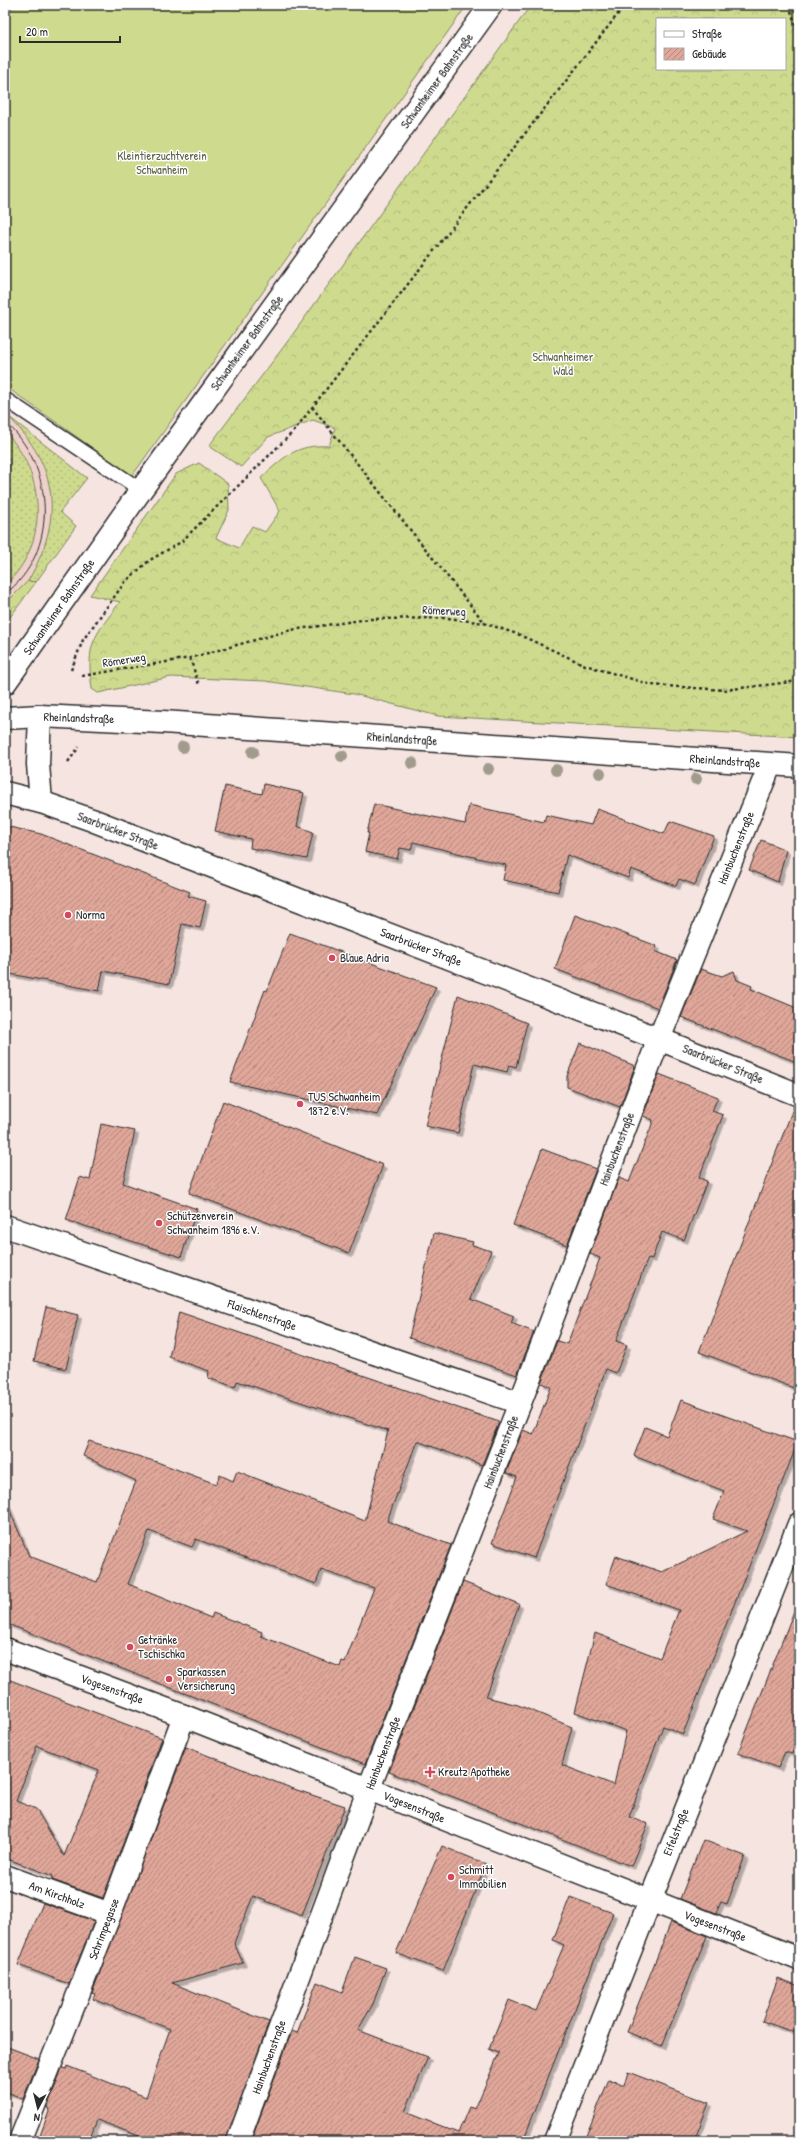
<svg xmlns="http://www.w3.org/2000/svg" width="804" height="2146" font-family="'Patrick Hand',sans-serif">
<defs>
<pattern id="grass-dots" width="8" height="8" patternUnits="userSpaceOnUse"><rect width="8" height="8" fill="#cedb8e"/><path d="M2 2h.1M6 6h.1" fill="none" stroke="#b1bc7b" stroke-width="1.8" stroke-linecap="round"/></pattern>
<pattern id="forest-crowns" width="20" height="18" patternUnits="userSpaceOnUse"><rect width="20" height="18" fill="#cedb8e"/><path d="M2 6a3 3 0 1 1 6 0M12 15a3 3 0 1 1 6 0" fill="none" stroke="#b1bc7b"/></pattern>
<pattern id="building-hatch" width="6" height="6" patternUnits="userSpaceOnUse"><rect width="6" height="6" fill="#dfa699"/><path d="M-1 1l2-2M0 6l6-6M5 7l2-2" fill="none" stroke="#b5877d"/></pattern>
<filter id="shadow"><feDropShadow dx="3.5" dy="3.5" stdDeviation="0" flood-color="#0004"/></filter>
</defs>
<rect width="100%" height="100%" fill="#f5e4e0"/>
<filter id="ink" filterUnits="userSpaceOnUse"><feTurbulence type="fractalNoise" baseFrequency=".025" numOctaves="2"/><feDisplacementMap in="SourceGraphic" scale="8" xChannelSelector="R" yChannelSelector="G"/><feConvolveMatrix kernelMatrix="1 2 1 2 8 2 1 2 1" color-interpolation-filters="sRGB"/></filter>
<g filter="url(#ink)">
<!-- built -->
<polygon fill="#eed1cb" points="5,414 25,432 37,450 45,469 50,491 52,511 47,542 40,560 28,581 5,604 5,585 10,580 32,473 24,456 5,432"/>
<!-- grass -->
<g fill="url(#grass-dots)" stroke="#7c835c">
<path d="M8 416 87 478 60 512 76 526 36 582 28 581C64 519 59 467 8 416Z"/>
<path d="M5 432C46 473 50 545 5 585V537L10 461 5 457Z"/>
</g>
<!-- forest -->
<g fill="url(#forest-crowns)" stroke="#7c835c" fill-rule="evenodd">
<path d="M531 5H799V737L438 716 354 694 265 681 171 677 98 693 92 689C86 643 93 638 120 602L90 595 176 474 199 463 228 484 229 510 216 538 239 548 252 526 265 532 280 511 261 478C284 457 296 444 329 446L335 428 313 420 268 437 241 467 209 446 285 345ZM657 19H785V69H657Z"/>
<polygon points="28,581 36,582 5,624 5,604"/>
</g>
<!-- garden -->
<polygon fill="#cedb8e" stroke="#7c835c" points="14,5 467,5 132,476 5,386 5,18"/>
<!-- building -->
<g fill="url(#building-hatch)" stroke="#2b2b2b" fill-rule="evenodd" filter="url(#shadow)">
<polygon points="264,784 304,793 297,826 313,832 307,859 250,848 251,839 215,831 225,786 262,794"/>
<polygon points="374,804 465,824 469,805 544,822 546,815 591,825 597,809 664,834 670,821 714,836 695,885 679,879 676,886 631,869 628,878 567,855 558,892 503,880 506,865 413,842 411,850 400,848 397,859 365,852 369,833 367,833"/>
<polygon points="5,826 41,834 190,892 188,896 206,901 200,928 182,924 169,984 103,971 99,991 5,973"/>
<polygon points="761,840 786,850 778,882 749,870"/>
<polygon points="575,915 657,946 655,951 677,960 658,1008 555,969"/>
<polygon points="290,933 436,987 377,1115 230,1082 265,990 267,991"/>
<polygon points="701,969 722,976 734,971 737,980 752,986 751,989 799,1009 799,1063 681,1017"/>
<polygon points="458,995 527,1023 516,1067 509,1065 507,1072 474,1064 458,1133 425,1126"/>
<polygon points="580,1043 635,1066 620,1107 567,1087 567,1076"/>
<polygon points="659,1074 718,1097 712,1111 723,1115 699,1178 707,1181 684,1240 662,1232 652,1259 648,1258 616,1341 627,1345 616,1373 606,1369 534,1558 492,1543 517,1477 506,1473 523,1430 533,1434 551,1387 541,1383 557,1341 567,1344 576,1321 600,1258 590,1254 619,1178 629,1182 651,1127 653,1120 643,1116"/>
<polygon points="223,1101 383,1165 349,1253 189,1193"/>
<polygon points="794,1106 799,1107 799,1390 699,1352"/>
<polygon points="101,1124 135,1131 123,1183 197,1209 181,1257 66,1220 80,1177 90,1180"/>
<polygon points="542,1149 596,1169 567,1245 513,1225"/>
<polygon points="434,1233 473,1242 472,1245 491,1251 471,1299 514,1316 511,1323 534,1332 517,1375 409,1338"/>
<polygon points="46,1307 78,1315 66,1369 34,1361"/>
<path d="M179 1312 499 1422 482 1465 417 1441 387 1521 451 1545 365 1764 5 1623V1499L29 1556 97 1582 136 1481 83 1456 89 1441 157 1462 216 1484 220 1475 233 1481 237 1471 365 1521 388 1431 237 1381 235 1387 208 1378 209 1371 169 1357ZM149 1531 192 1547 196 1539 316 1584 321 1570 374 1588 345 1662 342 1661 340 1667 261 1636 262 1632 213 1613 211 1618 128 1584Z"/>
<polygon points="681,1400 798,1442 683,1734 663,1726 629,1817 648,1824 631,1866 389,1772 463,1582 519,1604 486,1697 518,1705 572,1727 562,1765 614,1785 626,1731 575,1712 595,1633 660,1658 679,1610 606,1584 616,1556 662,1572 747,1531 713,1519 724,1491 634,1456 645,1427 667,1436"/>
<polygon points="798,1601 799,1735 792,1754 785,1752 778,1768 738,1753"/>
<path d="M5 1678 162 1738 103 1898 52 1880 53 1876 5 1858ZM37 1746 99 1770 64 1856 36 1809 16 1801Z"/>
<polygon points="186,1747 291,1788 345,1806 302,1915 253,1896 234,1943 243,1963 172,1983 269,2022 226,2141 152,2141 97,2120 89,2141 38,2141 50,2109 47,2108 62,2068 66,2069 67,2066 146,2097 170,2029 93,1999 95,1994 92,1993"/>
<polygon points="703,1840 745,1856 727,1904 721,1902 716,1913 680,1899"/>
<polygon points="442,1846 486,1864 443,1971 396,1953"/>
<polygon points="570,1897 613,1913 523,2141 251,2141 292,2031 297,2033 317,1982 342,1992 355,1957 386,1968 373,2004 358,2030 428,2057 405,2112 458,2133 469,2107 475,2109 499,2053 489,2049 509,2000 536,2011 564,1945 553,1940"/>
<polygon points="43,1903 94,1921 69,1984 18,1965"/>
<polygon points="671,1922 707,1936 662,2046 627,2032"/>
<polygon points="778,1978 799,1986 799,2034 762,2021"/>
<polygon points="5,2046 39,2059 23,2099 5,2091"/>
<polygon points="628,2072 709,2103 694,2141 584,2141 609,2079 624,2086"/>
</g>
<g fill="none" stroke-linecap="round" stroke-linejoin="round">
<!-- lane casing -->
<g stroke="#2b2b2b" stroke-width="16">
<polyline id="lane" points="5,399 141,490"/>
</g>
<!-- street casing -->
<g stroke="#2b2b2b" stroke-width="25">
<g id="street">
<polyline points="40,716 38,764 41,802"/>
<polyline points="5,718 40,716 163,722 799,766"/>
<polyline points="5,793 41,802 92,820 659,1039 799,1095"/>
<polyline points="5,1226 520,1403"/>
<polyline points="5,1649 184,1716 799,1959"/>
<polyline points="5,1876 110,1914"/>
<polyline points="20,2141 110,1914 184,1716"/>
<polyline points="238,2141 369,1788 520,1403 659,1039 770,765"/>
<polyline points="555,2141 799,1524"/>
</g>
</g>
<!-- secondary casing -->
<g stroke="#2b2b2b" stroke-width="25">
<polyline id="secondary" points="5,683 141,490 491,5"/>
</g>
<!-- path -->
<g stroke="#2b2b2b" stroke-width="2.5" stroke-dasharray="3 3" stroke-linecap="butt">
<polyline points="789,5 799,35"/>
<polyline points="312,407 484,622"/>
<polyline points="190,658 199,685"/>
<polyline points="71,670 83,640 125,582 150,560 181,542 293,432 625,5"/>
<polyline points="82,676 190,658 291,630 369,619 448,618 484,623 520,635 585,665 652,685 724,690 799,681"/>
<polyline points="68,762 79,747"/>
</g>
<!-- lane -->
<use href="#lane" stroke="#fff" stroke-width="13"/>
<!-- street -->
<use href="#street" stroke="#fff" stroke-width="22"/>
<!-- secondary -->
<use href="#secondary" stroke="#fff" stroke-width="22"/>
<!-- tram -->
<path stroke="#2b2b2b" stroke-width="1" d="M5 422C55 465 60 553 5 594"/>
</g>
<!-- trees -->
<g fill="#a19b8d">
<circle cx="183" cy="747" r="6"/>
<circle cx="253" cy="752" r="6"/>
<circle cx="342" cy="756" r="6"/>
<circle cx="412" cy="763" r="6"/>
<circle cx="488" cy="769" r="6"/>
<circle cx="556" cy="770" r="6"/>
<circle cx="600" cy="773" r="6"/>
<circle cx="696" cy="779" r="6"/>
</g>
</g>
<!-- markers -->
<g fill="#d1495b" stroke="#fff" stroke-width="1.5">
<circle cx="68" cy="915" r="4"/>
<circle cx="332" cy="958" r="4"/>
<circle cx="300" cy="1104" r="4"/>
<circle cx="159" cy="1223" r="4"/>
<circle cx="130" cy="1647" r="4"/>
<circle cx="169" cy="1679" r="4"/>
<path d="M428 1766h4v4h4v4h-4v4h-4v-4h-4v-4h4z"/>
<circle cx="451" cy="1877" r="4"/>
</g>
<g text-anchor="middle" stroke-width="3" stroke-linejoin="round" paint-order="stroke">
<!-- street labels -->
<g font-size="12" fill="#2b2b2b" stroke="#fff">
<text transform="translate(437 81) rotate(-54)" y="4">Schwanheimer Bahnstraße</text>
<text transform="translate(247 343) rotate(-54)" y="4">Schwanheimer Bahnstraße</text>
<text transform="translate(59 607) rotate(-55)" y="4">Schwanheimer Bahnstraße</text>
<text transform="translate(444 611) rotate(3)" y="4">Römerweg</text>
<text transform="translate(124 660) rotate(-9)" y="4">Römerweg</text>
<text transform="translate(79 718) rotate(2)" y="4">Rheinlandstraße</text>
<text transform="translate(402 739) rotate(4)" y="4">Rheinlandstraße</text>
<text transform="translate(725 761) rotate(4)" y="4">Rheinlandstraße</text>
<text transform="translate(118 831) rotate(21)" y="4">Saarbrücker Straße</text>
<text transform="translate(736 848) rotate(-68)" y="4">Hainbuchenstraße</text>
<text transform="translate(421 947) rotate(21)" y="4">Saarbrücker Straße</text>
<text transform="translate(723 1064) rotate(22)" y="4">Saarbrücker Straße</text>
<text transform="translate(617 1149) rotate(-69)" y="4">Hainbuchenstraße</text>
<text transform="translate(262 1315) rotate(19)" y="4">Flaischlenstraße</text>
<text transform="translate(501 1452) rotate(-69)" y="4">Hainbuchenstraße</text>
<text transform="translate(112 1689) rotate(20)" y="4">Vogesenstraße</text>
<text transform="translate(383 1753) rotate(-69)" y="4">Hainbuchenstraße</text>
<text transform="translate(414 1807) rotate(22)" y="4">Vogesenstraße</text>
<text transform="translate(676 1832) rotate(-68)" y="4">Eifelstraße</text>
<text transform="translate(57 1895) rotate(20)" y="4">Am Kirchholz</text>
<text transform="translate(715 1926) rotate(21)" y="4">Vogesenstraße</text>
<text transform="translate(104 1929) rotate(-69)" y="4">Schrimpegasse</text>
<text transform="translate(269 2057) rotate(-70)" y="4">Hainbuchenstraße</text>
</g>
<!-- park labels -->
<g font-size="12" fill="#5c6049" stroke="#fff">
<text x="162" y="160">Kleintierzuchtverein<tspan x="162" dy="14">Schwanheim</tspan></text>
<text x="563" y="361">Schwanheimer<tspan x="563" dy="14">Wald</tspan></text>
</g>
<!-- poi labels -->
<g font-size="12" fill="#2b2b2b" stroke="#fff" text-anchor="start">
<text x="76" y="919">Norma</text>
<text x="340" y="962">Blaue Adria</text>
<text x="308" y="1101">TUS Schwanheim<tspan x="308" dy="14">1872 e.V.</tspan></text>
<text x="167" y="1220">Schützenverein<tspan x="167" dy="14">Schwanheim 1896 e.V.</tspan></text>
<text x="138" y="1644">Getränke<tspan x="138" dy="14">Tschischka</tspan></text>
<text x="177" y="1676">Sparkassen<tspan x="177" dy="14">Versicherung</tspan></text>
<text x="438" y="1776">Kreutz Apotheke</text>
<text x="459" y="1874">Schmitt<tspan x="459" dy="14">Immobilien</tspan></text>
</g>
</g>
<!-- margin -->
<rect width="804" height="2146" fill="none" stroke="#fff" stroke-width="20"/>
<rect x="10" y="10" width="784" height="2126" fill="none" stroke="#2b2b2b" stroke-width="1.5" filter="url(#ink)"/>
<!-- legend -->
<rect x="656" y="18" width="130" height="52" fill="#ffffff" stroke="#aaaaaa"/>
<rect x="664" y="31" width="20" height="6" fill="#ffffff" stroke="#aaaaaa"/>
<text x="692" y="38" font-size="12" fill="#2b2b2b">Straße</text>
<rect x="664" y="48" width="20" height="12" fill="url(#building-hatch)" stroke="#aaaaaa"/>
<text x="692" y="58" font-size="12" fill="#2b2b2b">Gebäude</text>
<!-- north arrow -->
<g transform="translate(38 2108) rotate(187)" stroke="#ffffff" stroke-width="3" paint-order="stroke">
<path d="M0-3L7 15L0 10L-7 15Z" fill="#2b2b2b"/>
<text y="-6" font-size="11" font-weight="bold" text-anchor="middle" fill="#2b2b2b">N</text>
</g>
<!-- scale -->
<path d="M20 36v6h100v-6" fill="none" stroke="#2b2b2b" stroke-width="2"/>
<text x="26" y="36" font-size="12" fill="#2b2b2b" stroke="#ffffff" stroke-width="3" paint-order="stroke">20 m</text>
</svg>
